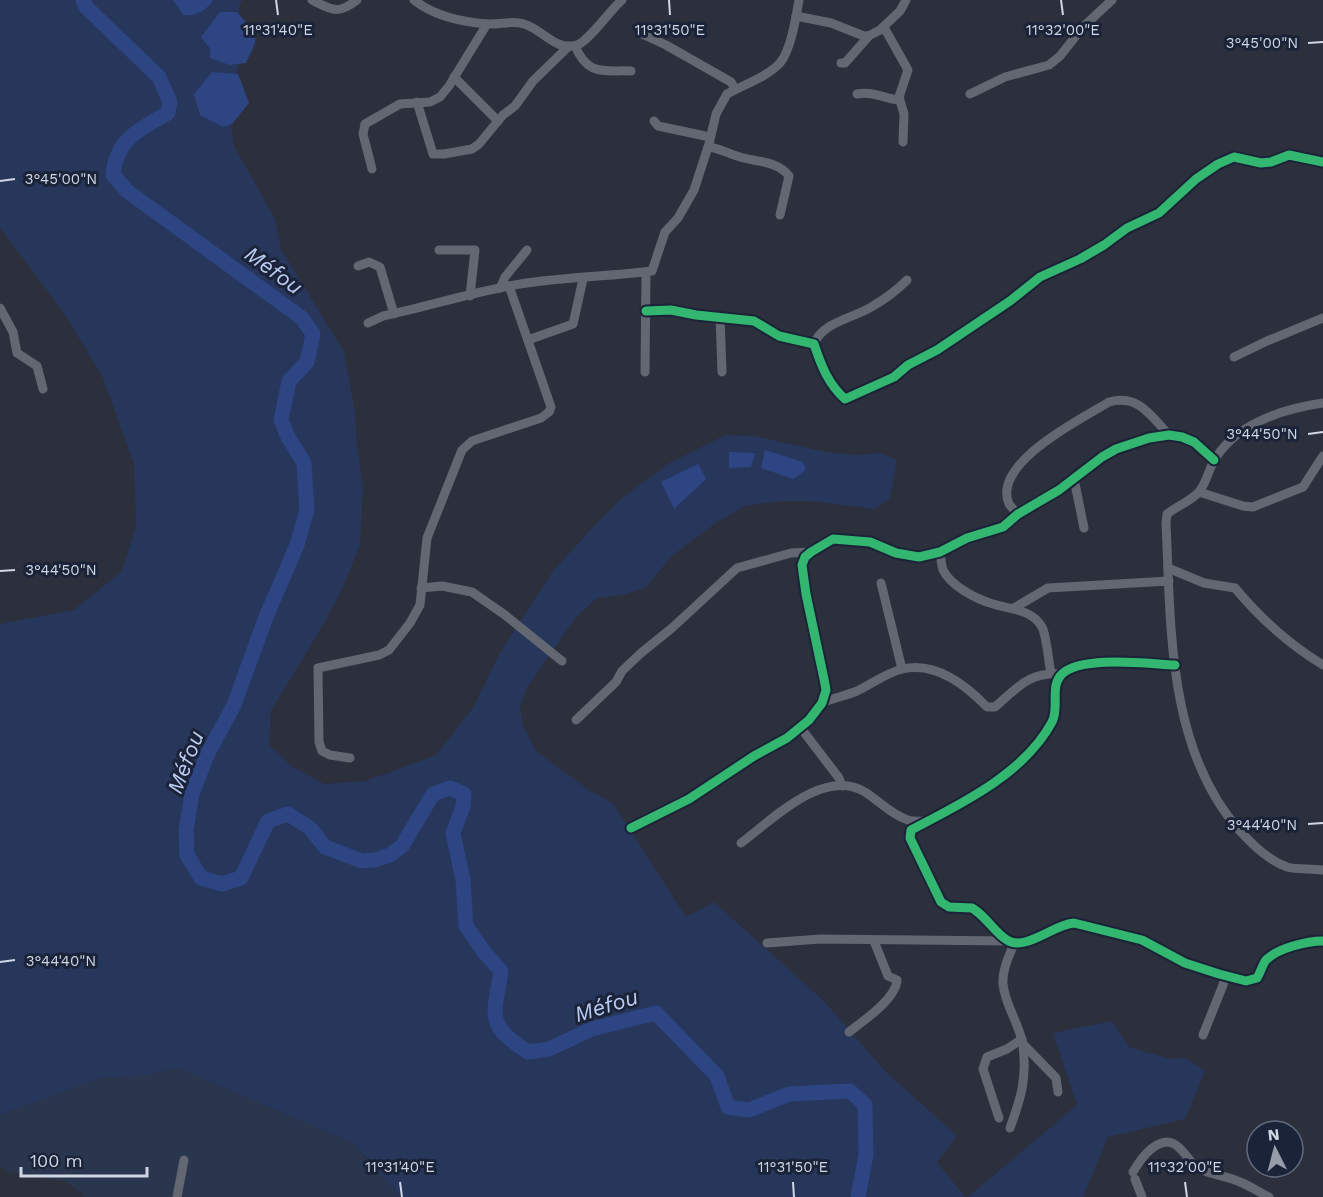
<svg xmlns="http://www.w3.org/2000/svg" width="1323" height="1197" font-family="'Work Sans',sans-serif">
<rect width="100%" height="100%" fill="#2b303c"/>
<!-- built -->
<polygon fill="#2a354e" points="178,1068 353,1143 401,1197 87,1197 64,1181 8,1172 0,1166 0,1115 101,1078 147,1075"/>
<!-- green -->
<g fill="#27365b">
<polygon points="0,0 242,0 239,6 239,65 228,105 234,146 275,219 281,249 344,352 355,412 357,445 363,487 360,545 341,592 309,649 271,710 269,745 293,767 324,784 366,781 436,755 473,708 500,653 553,571 593,527 621,499 668,464 726,435 754,436 826,452 857,455 881,453 897,461 890,498 874,509 813,501 781,501 745,506 716,523 672,556 645,588 622,595 597,598 576,617 526,689 520,708 524,728 537,752 592,792 613,803 686,917 714,902 823,1000 885,1071 957,1136 937,1162 965,1197 401,1197 353,1143 178,1068 147,1075 101,1078 0,1115 0,624 74,610 122,571 136,526 134,464 103,378 64,313 0,228"/>
<polygon points="1112,1021 1129,1047 1170,1059 1186,1058 1205,1071 1185,1119 1108,1137 1083,1197 968,1197 1077,1105 1053,1033"/>
</g>
<!-- water -->
<g fill="#2d4583">
<path d="M173 0H213C207 10 195 17 183 15Z"/>
<path d="M220 12H237C260 38 260 33 246 63L230 65 210 58V48L201 37Z"/>
<polygon points="212,72 238,74 249,103 232,124 223,127 200,115 194,94"/>
<polygon points="765,450 803,462 806,470 793,479 761,468"/>
<polygon points="729,452 755,453 751,467 729,468"/>
<polygon points="698,464 706,479 674,509 661,482"/>
</g>
<g fill="none" stroke-linecap="round" stroke-linejoin="round">
<!-- river -->
<path stroke="#2d4583" stroke-width="15" d="M83 0 86 7 159 77 170 102 168 113C140 129 116 139 113 175L127 191 302 318 313 334 307 362 289 381 281 420 288 437 304 463 307 510 297 545 266 617 234 705 207 755 192 794 186 830 187 855 201 878 222 884 241 878 268 821 288 814 310 828 325 847 362 861 375 860 390 855 402 846 433 794 450 788 464 794 463 806 453 833 463 880 466 926 484 952 501 971C494 1017 485 1024 528 1052L549 1049 592 1029 656 1013 717 1076 728 1107 749 1110 789 1094 850 1091 865 1105 866 1155 858 1197"/>
<!-- minor -->
<g stroke="#626772" stroke-width="9">
<path d="M312 0C332 10 338 15 357 0"/>
<path d="M414 0C434 16 461 22 487 24 499 25 512 20 524 24 542 29 556 52 577 45 588 42 611 9 622 0"/>
<path d="M796 16 831 23 864 36C873 37 877 29 885 29L908 70 898 100C883 98 873 91 857 94"/>
<polyline points="881,29 900,11 906,0"/>
<polyline points="642,34 666,45 731,82 735,89"/>
<path d="M575 46C588 76 602 70 631 71"/>
<polyline points="841,63 845,63 868,37"/>
<polyline points="454,77 498,121"/>
<polyline points="970,94 1005,77 1049,65 1060,56 1083,27 1112,0"/>
<polyline points="899,97 904,114 903,142"/>
<polyline points="417,102 433,154 444,154 472,149 479,144 503,115 515,106 533,81 569,46"/>
<polyline points="654,121 658,126 710,137"/>
<path d="M708 147C719 148 729 154 740 157 757 162 778 161 789 176L780 215"/>
<polyline points="372,169 363,134 365,124 400,104 430,102 440,97 449,86 487,24"/>
<polyline points="439,250 475,250 470,296"/>
<polyline points="358,266 369,262 380,267 394,314"/>
<polyline points="500,288 505,277 527,250"/>
<polyline points="0,308 13,332 17,353 37,366 43,389"/>
<path d="M646 311 671 310 696 315 754 321 779 336 814 344C821 365 828 384 845 399L894 377 908 365 937 350 1010 301 1040 277 1080 259 1104 245 1127 228 1159 213 1196 179 1218 164 1234 157 1261 163 1271 162 1289 155 1323 162"/>
<polyline points="720,317 722,372"/>
<path d="M368 323 383 316C425 307 467 294 509 286 556 277 605 277 652 271L665 232 678 218 694 190 709 144 716 114 727 94C743 85 767 77 780 63 791 50 796 17 799 0"/>
<polyline points="528,340 573,324 583,279"/>
<path d="M814 344C823 321 855 318 873 306 885 299 897 290 907 280"/>
<polyline points="1234,357 1267,341 1323,318"/>
<polyline points="645,372 646,272"/>
<path d="M1323 403C1283 409 1237 423 1215 459 1208 470 1207 483 1198 493 1189 502 1177 506 1167 514L1166 523C1171 626 1167 749 1240 831 1253 845 1268 860 1287 867 1297 870 1312 868 1323 870"/>
<polyline points="1074,479 1084,528"/>
<polyline points="1199,492 1243,506 1253,507 1303,487 1323,456"/>
<path d="M1018 514C1015 511 1011 507 1009 504 991 463 1083 418 1109 402 1139 394 1151 416 1169 435"/>
<path d="M940 552C941 558 941 564 943 570 951 586 976 599 993 604 1009 609 1032 609 1042 627 1047 637 1048 660 1051 673"/>
<path d="M1168 568 1204 583 1235 588C1260 618 1290 645 1323 665"/>
<polyline points="881,583 902,669"/>
<polyline points="421,588 442,586 472,592 505,615 562,661"/>
<polyline points="1014,608 1048,588 1169,581"/>
<path d="M1175 665C1149 664 1082 655 1062 674 1049 687 1060 707 1052 722 1024 774 961 804 911 830L910 838 941 902 949 907 972 908C986 916 994 932 1007 940 1025 952 1054 924 1074 923L1142 940 1185 963 1219 974 1246 981 1257 978C1261 972 1262 965 1266 960 1278 948 1307 941 1323 941"/>
<path d="M822 703C833 698 845 696 857 691 872 684 886 673 902 669 935 661 966 685 987 707H995C1018 687 1030 671 1063 674"/>
<polyline points="576,720 616,682 622,671 641,653 672,628 737,568 791,553 811,552"/>
<polyline points="800,727 839,778 842,786"/>
<polyline points="350,758 330,755 322,751 319,742 318,668 379,655 389,650 410,623 420,605 427,538 462,450 472,441 541,418 549,412 551,407 509,286"/>
<polyline points="631,828 689,799 754,756 787,738 809,720 822,703 826,690 824,679 806,594 802,565 805,557 811,552 833,539 870,542 896,553 919,557 940,552 967,538 1003,527 1018,514 1059,490 1102,457 1116,449 1149,438 1169,435 1182,437 1194,442 1214,460"/>
<path d="M741 843C772 820 823 767 865 792 879 801 892 815 908 820 913 822 920 821 926 821"/>
<polyline points="767,943 820,939 1009,941"/>
<path d="M849 1032C863 1021 896 999 897 980L888 976 874 941"/>
<polyline points="1203,1035 1223,985 1225,976"/>
<polyline points="1023,1044 1056,1078 1058,1092"/>
<polyline points="999,1118 983,1069 987,1057 1007,1049 1022,1039"/>
<path d="M1010 1128C1021 1098 1027 1079 1023 1046 1020 1024 1005 1006 1003 984 1002 970 1009 956 1014 944"/>
<path d="M1133 1172C1140 1160 1152 1142 1168 1142 1180 1143 1188 1160 1196 1167 1205 1174 1228 1176 1240 1182 1250 1186 1259 1192 1269 1197"/>
<polyline points="1135,1179 1142,1197"/>
<polyline points="177,1197 184,1160"/>
</g>
<!-- cycleway casing -->
<g stroke="#1a2338" stroke-width="13">
<g id="cycleway">
<path d="M646 311 671 310 696 315 754 321 779 336 814 344C821 365 828 384 845 399L894 377 908 365 937 350 1010 301 1040 277 1080 259 1104 245 1127 228 1159 213 1196 179 1218 164 1234 157 1261 163 1271 162 1289 155 1323 162"/>
<path d="M1175 665C1149 664 1082 655 1062 674 1049 687 1060 707 1052 722 1024 774 961 804 911 830L910 838 941 902 949 907 972 908C986 916 994 932 1007 940 1025 952 1054 924 1074 923L1142 940 1185 963 1219 974 1246 981 1257 978C1261 972 1262 965 1266 960 1278 948 1307 941 1323 941"/>
<polyline points="631,828 689,799 754,756 787,738 809,720 822,703 826,690 824,679 806,594 802,565 805,557 811,552 833,539 870,542 896,553 919,557 940,552 967,538 1003,527 1018,514 1059,490 1102,457 1116,449 1149,438 1169,435 1182,437 1194,442 1214,460"/>
</g>
</g>
<!-- cycleway -->
<use href="#cycleway" stroke="#33b770" stroke-width="9"/>
</g>
<!-- ticks -->
<path fill="none" stroke="#cfd6e4" stroke-width="2" d="M276 0 278 15M669 0 670 15M1061 0 1063 15M1308 43 1323 42M0 181 15 179M1308 434 1323 432M0 571 15 570M1308 824 1323 823M0 962 15 960M400 1182 402 1197M793 1182 794 1197M1185 1182 1187 1197"/>
<g text-anchor="middle" stroke-width="6" stroke-linejoin="round" paint-order="stroke">
<!-- water labels -->
<g font-size="22" font-style="italic" fill="#bbcdf4" stroke="#1a2338">
<text transform="translate(274 270) rotate(36)" y="8">Méfou</text>
<text transform="translate(185 762) rotate(-69)" y="8">Méfou</text>
<text transform="translate(606 1005) rotate(-17)" y="8">Méfou</text>
</g>
</g>
<g font-size="15" text-anchor="middle" fill="#cfd6e4" stroke="#1a2338" stroke-width="6" stroke-linejoin="round" paint-order="stroke">
<text x="278" y="35">11°31'40"E</text>
<text x="670" y="35">11°31'50"E</text>
<text x="1063" y="35">11°32'00"E</text>
<text x="1262" y="48">3°45'00"N</text>
<text x="61" y="184">3°45'00"N</text>
<text x="1262" y="439">3°44'50"N</text>
<text x="61" y="575">3°44'50"N</text>
<text x="1262" y="830">3°44'40"N</text>
<text x="61" y="966">3°44'40"N</text>
<text x="400" y="1172">11°31'40"E</text>
<text x="793" y="1172">11°31'50"E</text>
<text x="1185" y="1172">11°32'00"E</text>
</g>
<!-- north arrow -->
<g transform="translate(1275 1149) rotate(354)"><circle r="28" fill="#1a2338" stroke="#626b7d" stroke-width="1.5"/>
<path d="M0-4.5L10 22L0 15L-10 22Z" fill="#969ca9"/>
<text y="-9" font-size="16" font-weight="bold" text-anchor="middle" fill="#cfd6e4">N</text>
</g>
<!-- scale -->
<path d="M21 1167v9h126v-9" fill="none" stroke="#cfd6e4" stroke-width="3"/>
<text x="30" y="1167" font-size="18" fill="#cfd6e4" stroke="#1a2338" stroke-width="4.5" paint-order="stroke">100 m</text>
</svg>
